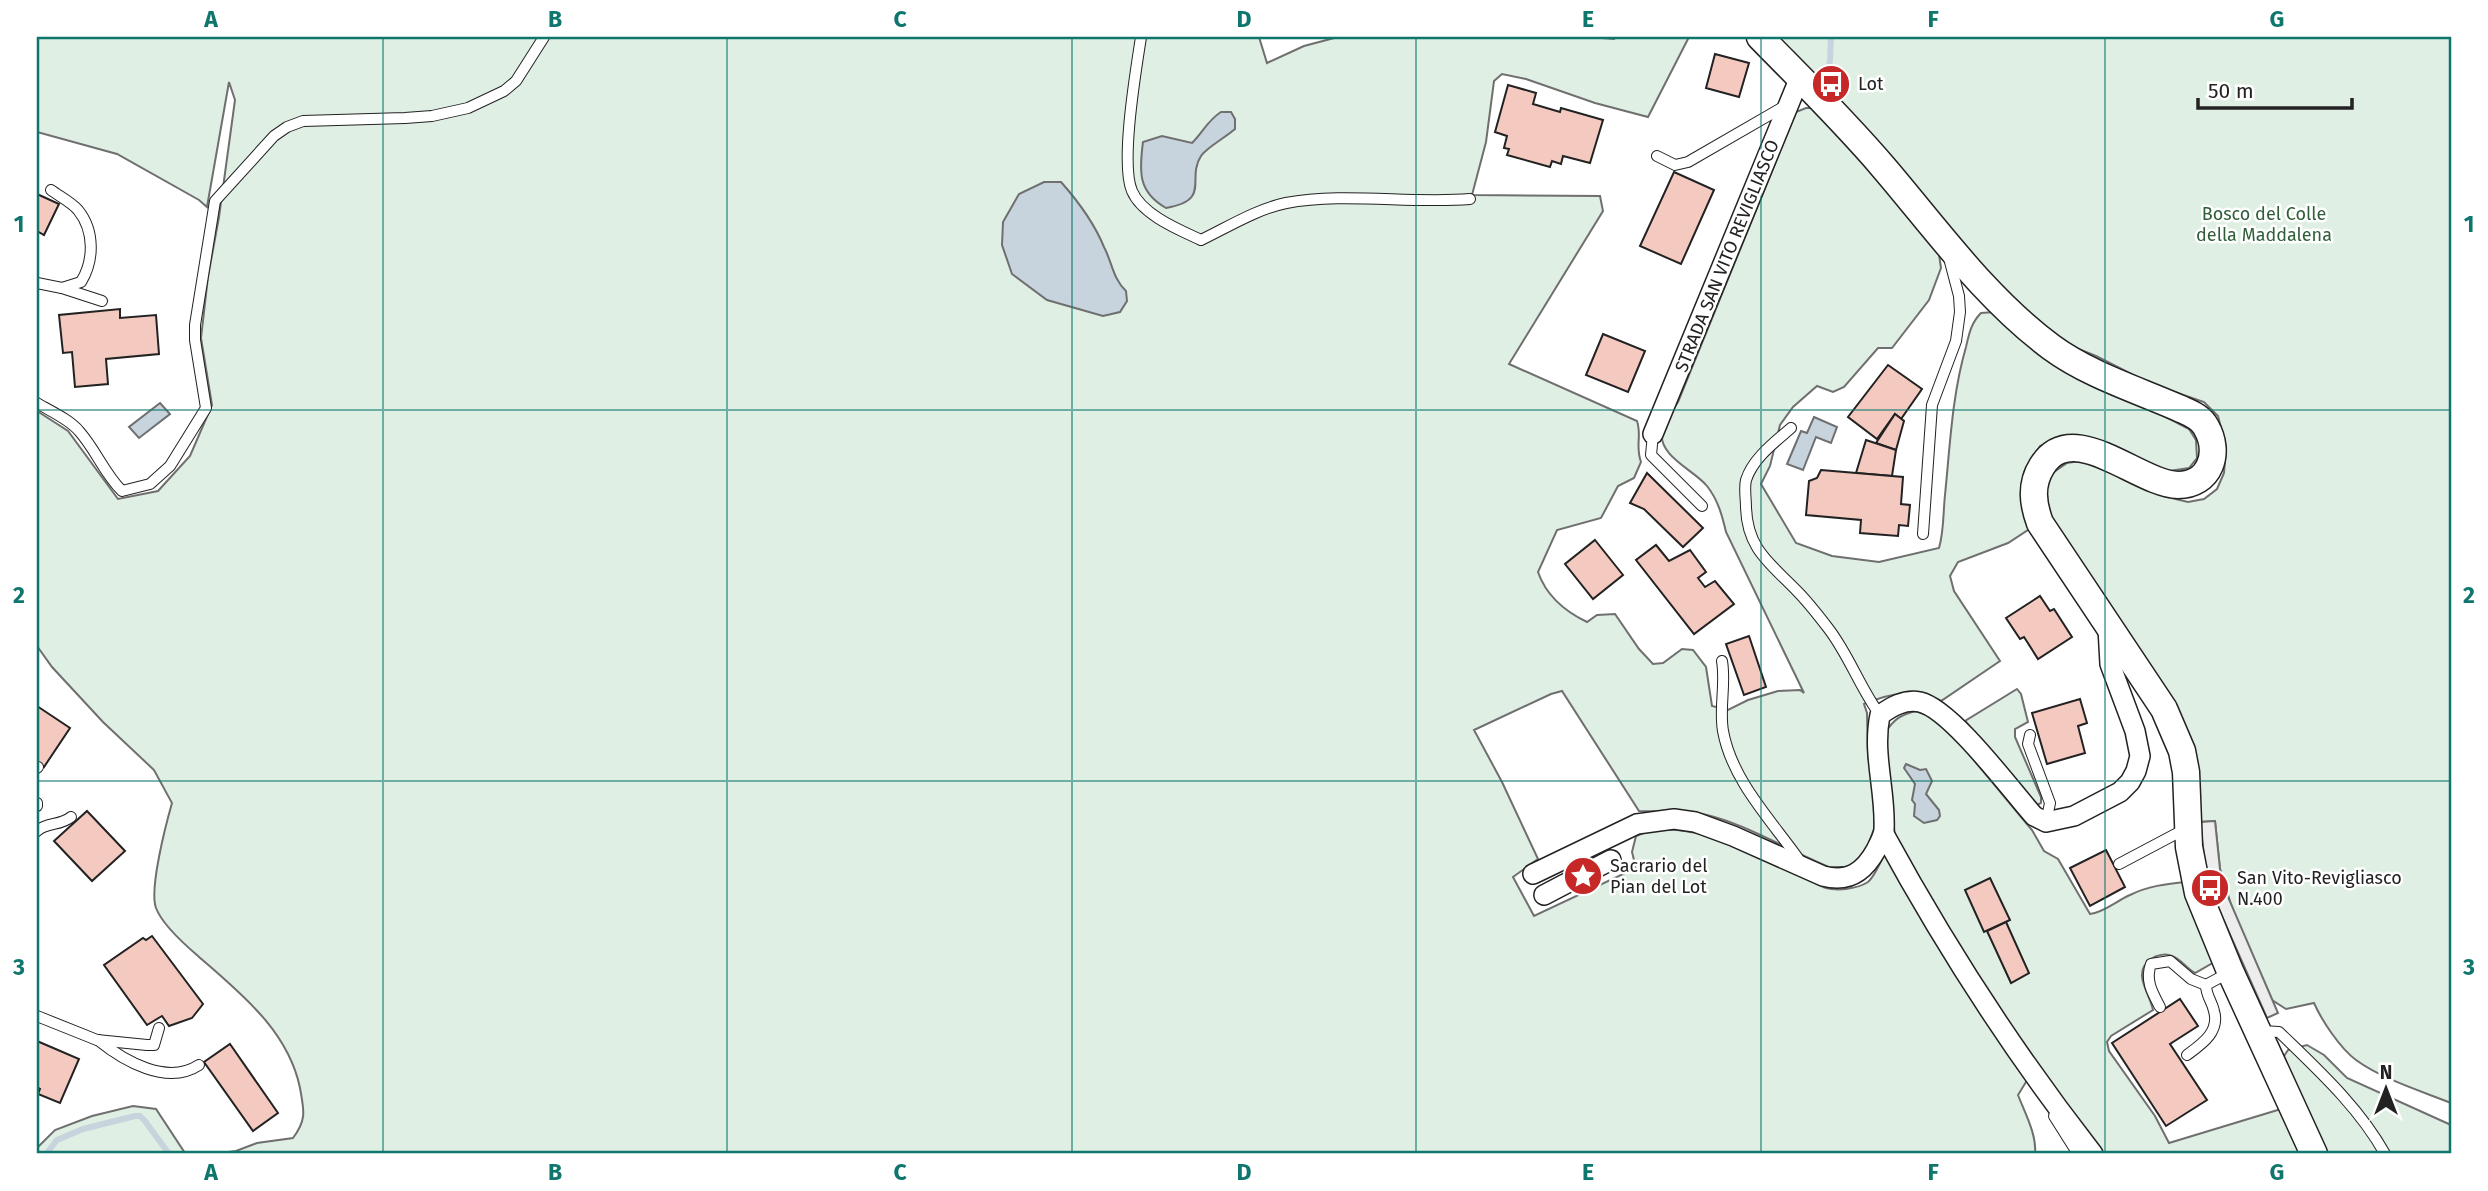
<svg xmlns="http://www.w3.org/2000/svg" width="2488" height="1191" font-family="'Fira Sans',sans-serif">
<rect width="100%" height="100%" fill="#fff"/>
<!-- green -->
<g fill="#e0efe3" stroke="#6f6f6f" stroke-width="2">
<path d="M37 37H1259L1267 63 1304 46 1338 37H1589L1614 39 1616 37H1689L1648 117 1595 103 1526 79 1502 74 1494 81 1486 142 1472 195 1600 196 1603 211 1509 364 1637 421C1642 436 1635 446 1641 462L1634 478 1618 486 1601 518 1557 530 1538 572C1546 595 1564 611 1587 622L1597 615 1615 614 1639 649 1653 664 1663 663 1682 649 1693 650 1706 667 1712 706 1728 710 1748 700 1778 691 1800 690 1804 693 1726 532C1722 515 1718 500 1707 486 1694 470 1658 456 1662 432 1664 422 1673 410 1678 402L1796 112 1806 108H1817L1938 248 1941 268 1929 300 1892 348H1878L1844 387 1833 392 1817 386 1793 407 1780 425 1770 466 1761 484 1796 543 1832 556 1879 562 1939 548C1944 531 1943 514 1945 495 1950 446 1952 395 1966 347 1969 334 1971 323 1981 313L1995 312 2158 413 2189 429 2196 440 2197 458 2189 468 2169 471 2063 437 2040 446 2024 472V501L2034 526 2008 543 1958 562 1950 576 1954 591 2000 661 1941 701C1914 688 1891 693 1864 704L1867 713 1868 756 1876 797 1874 829 1867 848 1859 860 1847 867H1829C1785 849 1741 820 1693 812 1675 810 1657 812 1639 811L1562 691 1551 694 1474 730 1502 782 1538 859 1513 877 1534 916 1636 868 1632 852 1636 836C1682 815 1750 851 1793 870 1804 875 1815 885 1826 888 1838 891 1857 889 1868 882 1875 876 1880 862 1885 854L2026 1075V1082L2018 1095C2025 1113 2037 1135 2035 1154H213L236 1151 257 1143 293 1138C307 1119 304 1111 300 1088 288 1030 240 993 198 956 184 944 162 924 156 908 149 889 166 824 172 803L154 770 103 722 52 667 37 646V411L68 431 118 499 158 491 190 456 212 405 201 338 208 277 219 217 235 100 229 82 207 207 199 200 117 154 37 132Z"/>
<path d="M1770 37H2451V1103C2421 1091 2382 1079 2356 1060 2340 1048 2322 1021 2314 1003L2286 1009 2272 1000 2233 911 2220 869 2215 821 2200 822 2193 779 2053 524 2044 487 2054 472 2067 463 2086 460 2145 485 2163 496 2188 502 2204 499 2217 489 2224 473 2226 447 2218 416 2204 402 2149 383 2096 356 2071 346 2015 303Z"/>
<polygon points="2017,689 2021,694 2028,722 2015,729 2015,737 2041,797 2041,803 2037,805 1965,721"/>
<path d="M1916 711 1932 717 1948 729 2032 830 2044 851 2058 859 2090 914C2105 912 2116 901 2130 895 2148 886 2166 884 2185 882L2216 961 2195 973C2187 969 2181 959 2172 956 2166 953 2156 955 2151 959 2131 973 2150 993 2153 1010L2111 1036 2107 1042 2109 1051 2155 1116 2169 1143 2281 1109 2300 1154H2101L1971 977 1895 837 1885 733C1893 720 1900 715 1916 711Z"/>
<polygon points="2307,1045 2324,1055 2347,1078 2451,1125 2451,1154 2327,1154 2307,1108 2282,1059 2288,1050"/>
<polygon points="133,1106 156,1109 185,1153 191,1154 37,1154 37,1148 55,1130 92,1116"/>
</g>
<!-- parking -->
<polygon fill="#ededed" stroke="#6f6f6f" stroke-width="2" points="2215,821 2220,869 2225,890 2278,1013 2267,1018 2212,894 2206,872 2200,822"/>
<!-- water -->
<g fill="#c7d3dd" stroke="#6f6f6f" stroke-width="2">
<path d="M1221 112H1231L1235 119V129C1226 137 1206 148 1201 156 1186 179 1212 200 1166 208 1138 192 1139 172 1143 142L1162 136 1192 143C1203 132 1208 120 1221 112Z"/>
<path d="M1044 182H1061C1077 200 1095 225 1104 247 1112 262 1113 279 1126 291L1127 301 1120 312 1103 316 1047 300 1012 274 1002 245 1003 222 1019 194Z"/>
<polygon points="160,403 170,414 139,438 129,427"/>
<polygon points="1814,417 1837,427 1831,443 1816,437 1803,470 1787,464 1801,431 1807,433"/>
<polygon points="1906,764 1920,770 1926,769 1932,781 1926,794 1939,810 1940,816 1937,820 1924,823 1914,816 1915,804 1912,800 1915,784 1904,768"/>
</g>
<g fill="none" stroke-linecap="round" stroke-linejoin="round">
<!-- stream -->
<g stroke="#c7d3dd" stroke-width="6">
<polyline points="1825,86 1830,60 1831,37"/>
<polyline points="46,1154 57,1140 83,1129 135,1116 140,1116 145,1121 169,1154"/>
<polyline points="251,1154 256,1154"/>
</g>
</g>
<!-- building -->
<g fill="#f3c9c0" stroke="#222" stroke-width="2">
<polygon points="1715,54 1749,63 1739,97 1706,88"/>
<polygon points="1508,85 1536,93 1533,104 1560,112 1561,108 1603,120 1590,163 1563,156 1561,164 1552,161 1550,167 1507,155 1509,149 1504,148 1507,136 1495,132"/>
<polygon points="1674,172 1714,190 1681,264 1640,246"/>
<polygon points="37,194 59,204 44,235 37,231"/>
<polygon points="120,309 120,318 156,315 159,354 106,359 108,384 75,387 72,352 63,353 59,315"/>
<polygon points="1603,334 1645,351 1628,392 1586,375"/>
<polygon points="1888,365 1922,389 1901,419 1895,414 1877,439 1848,417"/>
<polygon points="1895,414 1904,421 1896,450 1876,443"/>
<polygon points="1866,440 1896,450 1892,476 1856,473"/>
<polygon points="1821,470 1903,477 1901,504 1910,505 1908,526 1899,525 1898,536 1860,533 1861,520 1806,515 1809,481 1817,478"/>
<polygon points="1647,473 1703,528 1683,547 1644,509 1630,503"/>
<polygon points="1595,540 1623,575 1593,599 1565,564"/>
<polygon points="1656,545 1669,561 1690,550 1706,572 1698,578 1705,587 1715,581 1734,604 1694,634 1636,560"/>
<polygon points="2040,596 2050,611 2054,609 2072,637 2038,659 2024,637 2020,639 2006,618"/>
<polygon points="1749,636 1766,687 1744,695 1726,644"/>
<polygon points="2080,699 2087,723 2078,726 2085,753 2047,764 2032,713"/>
<polygon points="37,706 70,728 44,767 37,762"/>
<polygon points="87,811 125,851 92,881 54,841"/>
<polygon points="2106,850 2125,887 2090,906 2070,868"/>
<polygon points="1990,878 2010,920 1984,932 1965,890"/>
<polygon points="2006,922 2029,973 2011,983 1987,931"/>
<polygon points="152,936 203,1004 192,1018 169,1026 162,1016 147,1025 104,965 143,938 146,940"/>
<polygon points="2180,999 2198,1026 2170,1044 2207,1100 2166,1126 2112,1043"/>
<polygon points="37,1041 79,1059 60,1103 38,1094 40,1089 37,1087"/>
<polygon points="230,1044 278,1113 253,1131 204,1062"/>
</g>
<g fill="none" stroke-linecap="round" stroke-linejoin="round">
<!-- lane casing -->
<g stroke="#222" stroke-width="12">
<g id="lane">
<path d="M1141 37C1136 70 1120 163 1132 191 1142 215 1180 230 1201 240 1228 227 1257 209 1286 203 1343 192 1411 204 1470 199"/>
<polyline points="1657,156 1675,165 1688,162 1785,106"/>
<path d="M51 190C59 196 71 202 78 210 95 231 94 261 81 282L62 288"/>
<polyline points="37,283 62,288 102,301"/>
<path d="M37 403C50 411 69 419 79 431 96 450 104 473 122 491L150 484 170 466 206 408 195 340V325L215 201 274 136 287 127 303 121 405 118 432 116 468 108 504 91 516 81 544 37"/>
<path d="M1791 428C1775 442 1753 458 1746 480 1744 488 1746 499 1746 507 1747 549 1770 563 1797 591 1808 602 1818 615 1828 628 1849 655 1860 688 1880 715"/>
<polyline points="1653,434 1651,455 1702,506"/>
<polyline points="1923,534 1932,405 1956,341 1960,312 1959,296 1949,258"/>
<path d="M1722 661C1726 685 1719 707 1723 731 1732 781 1772 821 1800 861"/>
<polyline points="2030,735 2028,744 2050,803 2046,822"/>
<polyline points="37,768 38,767"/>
<polyline points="37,803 37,806"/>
<path d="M37 831C47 822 60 826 71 817"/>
<polyline points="2119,864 2187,828"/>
<path d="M2160 1007C2152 992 2145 980 2151 964L2170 961 2191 979 2206 985"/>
<polyline points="37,1016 97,1040 147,1045 154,1045 159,1028"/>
<path d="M2262 1031 2279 1032C2317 1069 2359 1107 2385 1154"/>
<path d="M98 1040C124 1061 167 1086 199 1065"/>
<path d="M2187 1055C2202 1044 2220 1032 2214 1011 2212 1001 2206 996 2206 985L2230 972"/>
<polyline points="2054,1116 2078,1154"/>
</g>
</g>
<!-- street casing -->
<g stroke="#222" stroke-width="22">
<g id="street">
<polyline points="1653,434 1800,77"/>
<path d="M1884 834C1945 946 2014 1053 2093 1154"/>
<path d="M1533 874 1637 824 1674 819 1695 822 1733 836 1823 876C1848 883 1864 872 1876 850 1879 844 1883 837 1884 830 1886 791 1872 754 1880 715 1891 707 1904 699 1920 702 1951 709 2011 790 2034 816L2046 822 2074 816 2120 792 2130 782 2136 771 2140 756 2135 731 2110 664 2108 628"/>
<polyline points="1544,895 1611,860"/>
</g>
</g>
<!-- secondary casing -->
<g stroke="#222" stroke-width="29">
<path id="secondary" d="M1760 37C1802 80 1845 122 1884 168 1937 230 1985 298 2051 347 2089 375 2138 390 2181 409 2190 413 2201 417 2206 427 2221 453 2210 485 2178 485 2138 484 2073 417 2042 466 2030 485 2033 504 2040 523L2164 709 2182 751 2186 772 2189 847 2198 893 2230 971 2314 1154"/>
</g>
<!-- lane -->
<use href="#lane" stroke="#fff" stroke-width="10"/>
<!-- street -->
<use href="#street" stroke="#fff" stroke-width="19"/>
<!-- secondary -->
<use href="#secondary" stroke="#fff" stroke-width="26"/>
</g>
<!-- grid -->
<path fill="none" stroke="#0f766e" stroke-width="2" stroke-opacity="0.55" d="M383 37V1154M727 37V1154M1072 37V1154M1416 37V1154M1761 37V1154M2105 37V1154M37 410H2451M37 781H2451"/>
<!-- icons -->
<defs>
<g id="bus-disc" transform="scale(2.0125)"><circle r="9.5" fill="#c62828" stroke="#fff"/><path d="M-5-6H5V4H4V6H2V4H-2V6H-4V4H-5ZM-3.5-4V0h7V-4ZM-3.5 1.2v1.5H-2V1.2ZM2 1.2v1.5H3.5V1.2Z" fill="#fff"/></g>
<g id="sight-disc" transform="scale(2.0125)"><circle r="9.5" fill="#c62828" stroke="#fff"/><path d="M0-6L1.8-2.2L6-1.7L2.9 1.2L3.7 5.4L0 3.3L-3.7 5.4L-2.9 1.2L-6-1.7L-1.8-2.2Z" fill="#fff"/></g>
</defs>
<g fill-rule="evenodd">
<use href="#bus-disc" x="1831" y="84"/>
<use href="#sight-disc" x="1583" y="876"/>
<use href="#bus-disc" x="2210" y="888"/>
</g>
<g text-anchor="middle" stroke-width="5" stroke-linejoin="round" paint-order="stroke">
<!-- poi labels -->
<g font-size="18" fill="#222" stroke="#fff" text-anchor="start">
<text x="1858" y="90">Lot</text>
<text x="1610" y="872">Sacrario del<tspan x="1610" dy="21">Pian del Lot</tspan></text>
<text x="2237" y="884">San Vito-Revigliasco<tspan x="2237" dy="21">N.400</tspan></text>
</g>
<!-- park labels -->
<g font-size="18" fill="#2f5e38" stroke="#fff">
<text x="2264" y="220">Bosco del Colle<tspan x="2264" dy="21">della Maddalena</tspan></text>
</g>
<!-- street labels -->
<g font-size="18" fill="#222" stroke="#fff">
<text transform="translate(1727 256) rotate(-68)" y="6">STRADA SAN VITO REVIGLIASCO</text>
</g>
</g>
<!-- border -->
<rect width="2488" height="1191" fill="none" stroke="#ffffff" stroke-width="77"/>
<!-- north arrow -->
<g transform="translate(2386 1089)" stroke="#ffffff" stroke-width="5" paint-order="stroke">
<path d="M0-5L12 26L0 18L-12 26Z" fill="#222222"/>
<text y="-10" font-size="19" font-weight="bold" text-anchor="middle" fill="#222222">N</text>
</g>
<!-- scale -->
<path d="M2198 98v10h154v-10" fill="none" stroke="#222222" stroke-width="3.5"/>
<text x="2208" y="98" font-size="21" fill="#222222" stroke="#ffffff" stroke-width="5" paint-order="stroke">50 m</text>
<rect x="38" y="38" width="2412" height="1114" fill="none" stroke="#0f766e" stroke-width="2.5"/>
<g font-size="23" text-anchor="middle" font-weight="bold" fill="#0f766e">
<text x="211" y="27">A</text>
<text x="555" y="27">B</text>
<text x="900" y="27">C</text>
<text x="1244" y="27">D</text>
<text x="1588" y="27">E</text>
<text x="1933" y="27">F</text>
<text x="2277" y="27">G</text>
<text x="19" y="232">1</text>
<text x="2469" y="232">1</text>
<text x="19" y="603">2</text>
<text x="2469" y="603">2</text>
<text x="19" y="975">3</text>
<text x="2469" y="975">3</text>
<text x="211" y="1180">A</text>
<text x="555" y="1180">B</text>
<text x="900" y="1180">C</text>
<text x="1244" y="1180">D</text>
<text x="1588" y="1180">E</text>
<text x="1933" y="1180">F</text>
<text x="2277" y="1180">G</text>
</g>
</svg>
